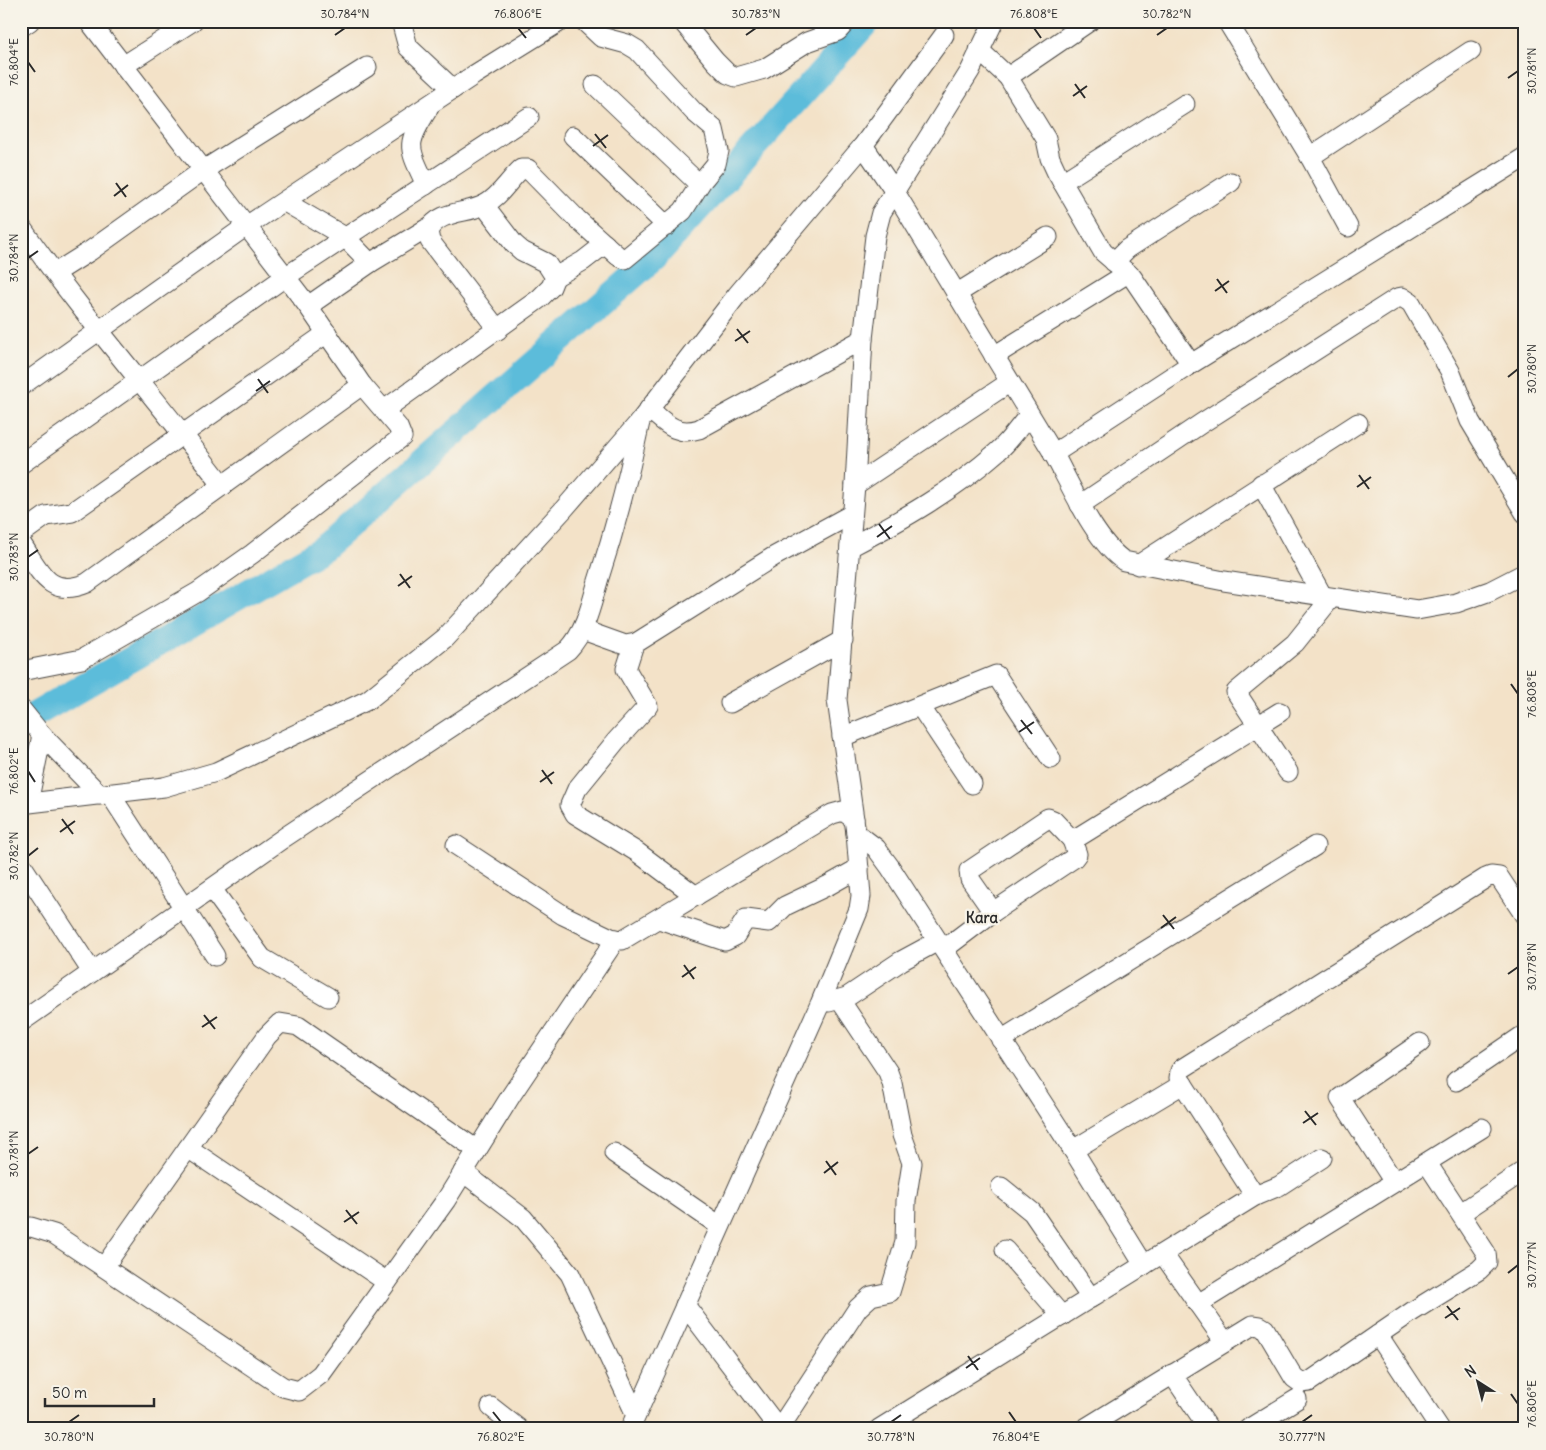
<svg xmlns="http://www.w3.org/2000/svg" width="1546" height="1450" font-family="Delius,sans-serif">
<rect width="100%" height="100%" fill="#f7f3e8"/>
<filter id="ink" filterUnits="userSpaceOnUse"><feTurbulence type="fractalNoise" baseFrequency=".02" numOctaves="2"/><feDisplacementMap in="SourceGraphic" scale="10" xChannelSelector="R" yChannelSelector="G"/><feConvolveMatrix kernelMatrix="1 2 1 2 8 2 1 2 1" color-interpolation-filters="sRGB"/></filter>
<filter id="wash" filterUnits="userSpaceOnUse"><feTurbulence type="fractalNoise" baseFrequency=".0096" numOctaves="4" result="noise"/><feDisplacementMap in="SourceGraphic" scale="20" xChannelSelector="R" yChannelSelector="G"/><feGaussianBlur stdDeviation="1.12" result="paint"/><feColorMatrix in="noise" values="0 0 0 0 0 0 0 0 0 0 0 0 0 0 0 0 0 1.4 0 .05"/><feComposite in="paint" operator="in"/></filter>
<g filter="url(#wash)">
<rect width="100%" height="100%" fill="#f3e2c8"/>
<g fill="none" stroke-linecap="round" stroke-linejoin="round">
<!-- river -->
<polyline stroke="#5bbcda" stroke-width="26" points="21,719 27,719 324,548 654,258 868,21"/>
</g>
</g>
<g filter="url(#ink)">
<g fill="none" stroke-linecap="round" stroke-linejoin="round">
<!-- minor casing -->
<g stroke="#494643" stroke-width="21">
<g id="minor">
<polyline points="401,21 408,47 453,89"/>
<polyline points="682,21 715,61 728,74 736,77 764,69 807,42 838,31 847,21"/>
<polyline points="1227,21 1310,157 1348,227"/>
<polyline points="21,27 30,21"/>
<polyline points="979,50 1008,77 1046,139 1050,158 1057,173 1103,252 1132,277 1191,364"/>
<polyline points="123,66 193,21"/>
<polyline points="1008,77 1090,21"/>
<polyline points="595,85 699,184"/>
<polyline points="573,136 667,226"/>
<polyline points="862,147 944,35"/>
<polyline points="1310,157 1471,51"/>
<polyline points="1062,182 1185,104"/>
<path d="M426 185C408 146 405 146 428 109"/>
<polyline points="285,202 345,237 370,263"/>
<path d="M21 227C84 317 157 399 223 486"/>
<polyline points="1114,262 1127,249 1231,182"/>
<polyline points="55,273 90,251 202,171 367,67"/>
<polyline points="555,277 583,261 605,244"/>
<polyline points="956,294 1048,237"/>
<polyline points="308,306 370,263 431,226"/>
<path d="M498 330 430 241 428 231C439 210 466 214 484 205 500 197 508 181 521 169H528L577 219 618 256 625 259 683 211 702 181 716 164 719 151 714 129 694 112 637 50 627 44 601 37 584 21"/>
<polyline points="994,356 1128,273"/>
<polyline points="21,386 245,227 474,75 561,21"/>
<path d="M649 409C666 423 675 436 699 429L863 339"/>
<polyline points="384,410 539,299 551,287 555,277 546,263 522,251 514,244 484,205"/>
<polyline points="1053,454 1191,364 1525,157"/>
<polyline points="21,464 285,277 529,117"/>
<polyline points="1261,484 1323,597"/>
<polyline points="855,485 1010,382"/>
<polyline points="1080,505 1202,423 1397,298 1402,297 1411,303 1450,371 1470,421 1525,513"/>
<polyline points="21,534 46,516 72,512 327,333"/>
<path d="M21 543C40 571 49 599 87 583L362 385"/>
<path d="M850 547C902 520 953 491 997 452 1009 442 1019 427 1029 415"/>
<polyline points="1138,565 1358,423"/>
<polyline points="583,630 625,645 636,643 773,557 852,514"/>
<polyline points="634,644 626,669 648,706 616,741 577,789 570,805 575,814 637,852 696,896"/>
<polyline points="21,671 82,659 198,592 252,554 402,437 398,427 362,385 308,306 89,21"/>
<polyline points="730,703 843,640"/>
<polyline points="920,706 972,784"/>
<polyline points="21,709 42,735 100,795"/>
<polyline points="842,737 996,675 1051,759"/>
<polyline points="1288,772 1236,692 1295,643 1331,598"/>
<polyline points="110,794 215,956"/>
<polyline points="28,803 42,735"/>
<path d="M21 804 164 787 216 772 368 700 445 638 563 510 640 421 737 295 862 147 867 151 895 192C947 279 1000 365 1052 451 1070 483 1094 541 1124 561L1224 581 1417 610 1456 603 1490 591 1525 573"/>
<polyline points="856,833 876,848 890,867 1073,1150 1144,1265"/>
<polyline points="456,845 563,915 611,938 622,940 832,814 843,811 854,819"/>
<polyline points="21,864 92,972"/>
<polyline points="212,889 262,958 328,997"/>
<polyline points="993,912 970,879 969,871 1048,818 1053,820 1073,841"/>
<polyline points="659,919 725,941 735,936 746,919 769,922 785,906 829,885 859,868"/>
<polyline points="944,949 993,912 1074,858 1077,854 1073,843 1075,839 1280,712"/>
<polyline points="829,1002 847,997 901,961 938,941"/>
<path d="M21 1022 285 837 568 650C586 631 591 605 598 581 615 529 629 476 640 422"/>
<polyline points="1001,1040 1315,846"/>
<polyline points="1456,1081 1525,1034"/>
<polyline points="188,1148 387,1282"/>
<polyline points="1073,1150 1183,1084"/>
<polyline points="614,1153 720,1226"/>
<polyline points="463,1172 523,1218 570,1274 636,1415"/>
<polyline points="1394,1182 1340,1098 1420,1043"/>
<polyline points="1001,1187 1032,1212 1091,1298"/>
<polyline points="1255,1196 1279,1186 1322,1158"/>
<polyline points="1461,1213 1525,1170"/>
<polyline points="21,1228 31,1227 54,1234 283,1387 299,1391 321,1374 446,1200 512,1094 616,939"/>
<polyline points="1005,1250 1062,1316"/>
<polyline points="1163,1254 1225,1342"/>
<polyline points="104,1267 267,1036 280,1023 298,1026 477,1150"/>
<polyline points="1198,1304 1482,1128"/>
<polyline points="685,1305 779,1429"/>
<polyline points="1378,1335 1440,1429"/>
<polyline points="1172,1374 1209,1429"/>
<polyline points="491,1407 519,1429"/>
<polyline points="21,1428 22,1429"/>
<polyline points="630,1429 820,1004 859,909 861,896 856,833 837,700 855,485 863,339 875,236 881,213 970,71 994,21"/>
<polyline points="779,1429 858,1308 871,1296 890,1292 905,1242 906,1201 912,1163 902,1135 892,1083 888,1072 840,1000"/>
<polyline points="879,1429 1255,1196 1179,1078 1180,1071 1183,1068 1486,878 1491,876 1499,877 1525,916"/>
<polyline points="1084,1429 1253,1325 1260,1326 1265,1329 1294,1378 1301,1383 1309,1382 1413,1311 1479,1270 1487,1262 1486,1253 1427,1163"/>
<polyline points="1248,1429 1297,1399"/>
</g>
</g>
<!-- minor -->
<use href="#minor" stroke="#fff" stroke-width="19"/>
</g>
</g>
<!-- ticks -->
<path fill="none" stroke="#2b2b2b" stroke-width="2" d="M518 28 526 38M1034 28 1041 38M335 35 345 28M746 35 756 28M1157 35 1167 28M28 62 35 72M1508 78 1518 71M1075 84 1085 98M1073 96 1087 86M595 134 606 148M593 146 608 135M116 183 126 197M114 196 128 185M28 258 38 251M1217 279 1227 293M1215 291 1229 281M737 329 748 343M735 341 750 331M1508 377 1518 369M258 379 268 393M256 391 270 381M1359 475 1369 489M1357 487 1371 477M879 524 890 539M877 537 892 526M28 557 38 550M400 574 410 588M398 586 412 576M1511 684 1518 694M1021 720 1032 734M1019 732 1034 722M542 770 552 784M28 771 35 782M540 782 554 772M62 819 73 834M60 832 75 821M28 856 38 848M1163 915 1174 929M1161 928 1176 917M684 965 694 979M1508 974 1518 967M682 977 696 967M204 1015 215 1029M202 1027 217 1017M1305 1111 1316 1125M1303 1123 1318 1113M28 1154 38 1147M826 1161 836 1175M824 1173 838 1162M346 1210 357 1224M344 1222 359 1212M1508 1273 1518 1265M1447 1306 1458 1320M1445 1318 1460 1308M968 1356 978 1370M966 1368 980 1358M1511 1394 1518 1404M493 1412 501 1422M1009 1412 1016 1422M69 1422 79 1415M891 1422 901 1415M1302 1422 1312 1415"/>
<g text-anchor="middle" stroke-width="4.5" stroke-linejoin="round" paint-order="stroke">
<!-- quarter labels -->
<g font-size="15" font-weight="bold" fill="#2b2b2b" stroke="#f7f3e8">
<text x="982" y="923">Kara</text>
</g>
</g>
<!-- margin -->
<rect width="1546" height="1450" fill="none" stroke="#f7f3e8" stroke-width="55"/>
<!-- north arrow -->
<g transform="translate(1478 1382) rotate(324)" stroke="#f7f3e8" stroke-width="4" paint-order="stroke">
<path d="M0-4L9 19L0 12L-9 19Z" fill="#2b2b2b"/>
<text y="-8" font-size="14" font-weight="bold" text-anchor="middle" fill="#2b2b2b">N</text>
</g>
<!-- scale -->
<path d="M45 1398v8h109v-8" fill="none" stroke="#2b2b2b" stroke-width="2.5"/>
<text x="52" y="1398" font-size="15" fill="#2b2b2b" stroke="#f7f3e8" stroke-width="4" paint-order="stroke">50 m</text>
<rect x="28" y="28" width="1490" height="1394" fill="none" stroke="#2b2b2b" stroke-width="2"/>
<g font-size="12" text-anchor="middle" fill="#2b2b2b">
<text x="345" y="18">30.784°N</text>
<text x="518" y="18">76.806°E</text>
<text x="756" y="18">30.783°N</text>
<text x="1034" y="18">76.808°E</text>
<text x="1167" y="18">30.782°N</text>
<text transform="translate(14 62) rotate(-90)" y="4">76.804°E</text>
<text transform="translate(1532 71) rotate(-90)" y="4">30.781°N</text>
<text transform="translate(14 258) rotate(-90)" y="4">30.784°N</text>
<text transform="translate(1532 369) rotate(-90)" y="4">30.780°N</text>
<text transform="translate(14 557) rotate(-90)" y="4">30.783°N</text>
<text transform="translate(1532 694) rotate(-90)" y="4">76.808°E</text>
<text transform="translate(14 771) rotate(-90)" y="4">76.802°E</text>
<text transform="translate(14 856) rotate(-90)" y="4">30.782°N</text>
<text transform="translate(1532 967) rotate(-90)" y="4">30.778°N</text>
<text transform="translate(14 1154) rotate(-90)" y="4">30.781°N</text>
<text transform="translate(1532 1265) rotate(-90)" y="4">30.777°N</text>
<text transform="translate(1532 1404) rotate(-90)" y="4">76.806°E</text>
<text x="69" y="1441">30.780°N</text>
<text x="501" y="1441">76.802°E</text>
<text x="891" y="1441">30.778°N</text>
<text x="1016" y="1441">76.804°E</text>
<text x="1302" y="1441">30.777°N</text>
</g>
</svg>
